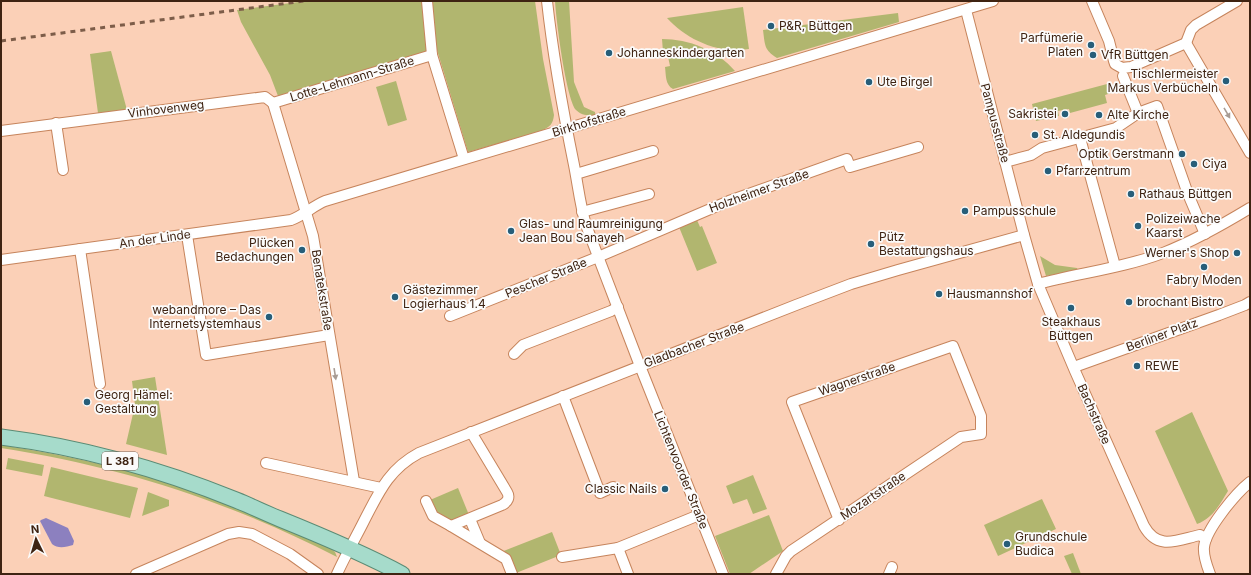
<svg xmlns="http://www.w3.org/2000/svg" width="1251" height="575" font-family="Inter,sans-serif">
<rect width="100%" height="100%" fill="#fbd0b7"/>
<!-- green -->
<g fill="#b1b66f">
<path d="M306 1H535L543 59 554 115C553 124 550 127 541 131L468 152 437 50 278 96 270 75 241 22 237 10Z"/>
<path d="M555 1H569L574 82 584 107 595 112V115C588 116 581 115 576 110 566 98 556 19 555 1Z"/>
<path d="M743 7 749 49C718 54 687 40 667 18Z"/>
<path d="M898 13 899 22 777 58C764 50 765 45 763 30Z"/>
<path d="M662 39C689 39 717 50 735 71L673 89C665 85 666 74 665 67L670 66 667 52H663Z"/>
<polygon points="111,51 127,110 98,113 90,54"/>
<polygon points="396,81 407,120 388,126 376,87"/>
<polygon points="1107,84 1112,86 1114,92 1105,95 1107,103 1070,113 1069,109 1058,111 1059,116 1036,121 1032,104"/>
<polygon points="697,220 700,227 702,226 717,263 697,271 679,227"/>
<polygon points="1040,256 1055,265 1077,268 1078,270 1046,276"/>
<polygon points="155,377 167,455 126,444 135,405 132,381"/>
<path d="M1192 412 1228 491C1220 504 1213 518 1197 524L1155 431Z"/>
<path d="M1 445C66 455 131 469 192 491 239 507 285 527 330 548L335 552 337 557C227 501 123 467 1 448Z"/>
<polygon points="8,458 44,465 42,476 6,469"/>
<polygon points="51,467 138,488 130,518 44,496"/>
<polygon points="753,475 767,509 753,514 747,499 733,504 726,486"/>
<polygon points="458,488 469,515 450,521 435,513 430,500"/>
<polygon points="148,492 169,500 169,506 142,516"/>
<polygon points="1042,499 1056,529 998,556 984,525"/>
<polygon points="769,515 783,551 749,574 730,574 715,536"/>
<polygon points="552,532 561,555 516,573 501,552"/>
<polygon points="1073,553 1081,574 1072,574 1064,556"/>
</g>
<!-- water -->
<path fill="#8c80bf" d="M46 518 68 528 74 541 73 545C66 547 58 549 52 544L40 521 41 520Z"/>
<g fill="none" stroke-linecap="round" stroke-linejoin="round">
<!-- street casing -->
<g stroke="#c6845c" stroke-width="12">
<g id="street">
<polyline points="427,1 432,55 464,159"/>
<path d="M547 1C553 56 563 111 574 165 578 185 580 205 586 225L640 366 723 574"/>
<polyline points="1092,1 1109,41 1114,61 1115,64 1122,68 1131,67 1186,43"/>
<path d="M966 10 1024 235 1038 284 1075 371 1144 526C1158 551 1177 540 1200 535L1206 539"/>
<polyline points="1186,43 1250,153"/>
<polyline points="1186,43 1191,30 1196,25 1237,1"/>
<polyline points="1123,76 1138,113"/>
<polyline points="273,103 313,236 354,481"/>
<polyline points="273,103 432,55"/>
<polyline points="56,123 63,170"/>
<polyline points="1,131 265,97 273,103"/>
<polyline points="1080,138 1115,266"/>
<polyline points="1005,162 1031,155 1042,148 1116,128 1138,113 1157,106 1188,194 1205,234"/>
<polyline points="576,174 653,151"/>
<polyline points="582,212 649,194"/>
<polyline points="187,235 206,355 329,335"/>
<polyline points="80,249 100,384"/>
<path d="M1 260 291 220C304 215 313 206 325 201L993 1"/>
<path d="M1038 284C1080 273 1123 268 1163 253 1194 241 1222 225 1250 208"/>
<polyline points="450,316 598,257 729,201 847,159 850,167 918,147"/>
<polyline points="514,354 523,345 611,311 618,307"/>
<polyline points="1074,367 1219,315 1245,305 1250,302"/>
<polyline points="563,396 600,493 613,487"/>
<path d="M471 432 507 492C510 497 508 502 502 505L451 526 506 559 512 574"/>
<polyline points="266,463 381,488"/>
<polyline points="426,501 433,516 451,526"/>
<polyline points="470,519 480,543"/>
<polyline points="618,548 628,574"/>
<polyline points="562,557 618,548 699,515"/>
<polyline points="136,574 228,534 239,532 252,534 290,554 318,574"/>
<path d="M337 574C345 556 355 539 364 521 379 492 389 469 419 453L796 305 851 284 898 270 1024 235"/>
<polyline points="776,574 786,556 791,551 961,437 981,434 981,416 953,346 792,402 839,520"/>
<polyline points="889,574 892,567"/>
<path d="M1210 574C1207 566 1203 556 1204 547 1206 529 1236 493 1250 482"/>
</g>
</g>
<!-- primary casing -->
<g stroke="#5b8b74" stroke-width="17">
<path id="primary" d="M1 437C80 447 162 470 236 500 251 506 265 513 280 519 322 536 363 553 402 574"/>
</g>
<!-- street -->
<use href="#street" stroke="#fff" stroke-width="10"/>
<!-- primary -->
<use href="#primary" stroke="#a6dbcb" stroke-width="15"/>
<!-- rail -->
<polyline stroke="#7d5d49" stroke-width="3" stroke-dasharray="5 5" stroke-linecap="butt" points="1,41 304,1"/>
</g>
<!-- one-way arrows -->
<defs><path id="oneway-solid" d="M-6-.8H1V-3.2L6.5 0L1 3.2V.8H-6Z"/></defs>
<g fill="#a89c94">
<use href="#oneway-solid" transform="translate(1227 113) rotate(60)"/>
<use href="#oneway-solid" transform="translate(335 374) rotate(81)"/>
</g>
<!-- markers -->
<g fill="#275e79" stroke="#fbfbfb" stroke-width="1.5">
<circle cx="771" cy="26" r="4"/>
<circle cx="1091" cy="45" r="4"/>
<circle cx="609" cy="53" r="4"/>
<circle cx="1093" cy="55" r="4"/>
<circle cx="1226" cy="81" r="4"/>
<circle cx="869" cy="82" r="4"/>
<circle cx="1065" cy="114" r="4"/>
<circle cx="1099" cy="115" r="4"/>
<circle cx="1035" cy="135" r="4"/>
<circle cx="1182" cy="154" r="4"/>
<circle cx="1194" cy="164" r="4"/>
<circle cx="1048" cy="171" r="4"/>
<circle cx="1131" cy="194" r="4"/>
<circle cx="965" cy="211" r="4"/>
<circle cx="1138" cy="226" r="4"/>
<circle cx="511" cy="231" r="4"/>
<circle cx="871" cy="244" r="4"/>
<circle cx="302" cy="250" r="4"/>
<circle cx="1237" cy="253" r="4"/>
<circle cx="1204" cy="267" r="4"/>
<circle cx="939" cy="294" r="4"/>
<circle cx="395" cy="297" r="4"/>
<circle cx="1129" cy="302" r="4"/>
<circle cx="1071" cy="308" r="4"/>
<circle cx="269" cy="317" r="4"/>
<circle cx="1137" cy="366" r="4"/>
<circle cx="87" cy="402" r="4"/>
<circle cx="665" cy="489" r="4"/>
<circle cx="1007" cy="544" r="4"/>
</g>
<g text-anchor="middle" stroke-width="3.5" stroke-linejoin="round" paint-order="stroke">
<!-- shield labels -->
<rect fill="#fbfbfb" stroke="#776458" stroke-width="1" x="102" y="452" width="36" height="18" rx="3"/>
<g font-size="11" font-weight="bold" fill="#3e2312">
<text x="120" y="465">L 381</text>
</g>
<!-- poi labels -->
<g font-size="12" fill="#3e2312" stroke="#fbfbfb" text-anchor="start">
<text x="779" y="30">P&amp;R, Büttgen</text>
<text x="1083" y="42" text-anchor="end">Parfümerie<tspan x="1083" dy="14">Platen</tspan></text>
<text x="617" y="57">Johanneskindergarten</text>
<text x="1101" y="59">VfR Büttgen</text>
<text x="1218" y="78" text-anchor="end">Tischlermeister<tspan x="1218" dy="14">Markus Verbücheln</tspan></text>
<text x="877" y="86">Ute Birgel</text>
<text x="1057" y="118" text-anchor="end">Sakristei</text>
<text x="1107" y="119">Alte Kirche</text>
<text x="1043" y="139">St. Aldegundis</text>
<text x="1174" y="158" text-anchor="end">Optik Gerstmann</text>
<text x="1202" y="168">Ciya</text>
<text x="1056" y="175">Pfarrzentrum</text>
<text x="1139" y="198">Rathaus Büttgen</text>
<text x="973" y="215">Pampusschule</text>
<text x="1146" y="223">Polizeiwache<tspan x="1146" dy="14">Kaarst</tspan></text>
<text x="519" y="228">Glas- und Raumreinigung<tspan x="519" dy="14">Jean Bou Sanayeh</tspan></text>
<text x="879" y="241">Pütz<tspan x="879" dy="14">Bestattungshaus</tspan></text>
<text x="294" y="247" text-anchor="end">Plücken<tspan x="294" dy="14">Bedachungen</tspan></text>
<text x="1229" y="257" text-anchor="end">Werner's Shop</text>
<text x="1204" y="284" text-anchor="middle">Fabry Moden</text>
<text x="403" y="294">Gästezimmer<tspan x="403" dy="14">Logierhaus 1.4</tspan></text>
<text x="947" y="298">Hausmannshof</text>
<text x="1137" y="306">brochant Bistro</text>
<text x="261" y="314" text-anchor="end">webandmore – Das<tspan x="261" dy="14">Internetsystemhaus</tspan></text>
<text x="1071" y="326" text-anchor="middle">Steakhaus<tspan x="1071" dy="14">Büttgen</tspan></text>
<text x="1145" y="370">REWE</text>
<text x="95" y="399">Georg Hämel:<tspan x="95" dy="14">Gestaltung</tspan></text>
<text x="657" y="493" text-anchor="end">Classic Nails</text>
<text x="1015" y="541">Grundschule<tspan x="1015" dy="14">Budica</tspan></text>
</g>
<!-- street labels -->
<g font-size="12" fill="#3e2312" stroke="#fbfbfb">
<text transform="translate(352 79) rotate(-17)" y="4">Lotte-Lehmann-Straße</text>
<text transform="translate(166 109) rotate(-7)" y="4">Vinhovenweg</text>
<text transform="translate(589 122) rotate(-17)" y="4">Birkhofstraße</text>
<text transform="translate(995 123) rotate(75)" y="4">Pampusstraße</text>
<text transform="translate(759 191) rotate(-20)" y="4">Holzheimer Straße</text>
<text transform="translate(155 239) rotate(-8)" y="4">An der Linde</text>
<text transform="translate(546 278) rotate(-22)" y="4">Pescher Straße</text>
<text transform="translate(322 290) rotate(81)" y="4">Benatekstraße</text>
<text transform="translate(1162 335) rotate(-20)" y="4">Berliner Platz</text>
<text transform="translate(694 345) rotate(-21)" y="4">Gladbacher Straße</text>
<text transform="translate(857 379) rotate(-19)" y="4">Wagnerstraße</text>
<text transform="translate(1094 414) rotate(66)" y="4">Bachstraße</text>
<text transform="translate(681 470) rotate(68)" y="4">Lichtenvoorder Straße</text>
<text transform="translate(873 496) rotate(-34)" y="4">Mozartstraße</text>
</g>
</g>
<!-- border -->
<rect width="1251" height="575" fill="none" stroke="#3e2312" stroke-width="4"/>
<!-- north arrow -->
<g transform="translate(36 539) rotate(355)" stroke="#fbfbfb" stroke-width="3" paint-order="stroke">
<path d="M0-3L7 15L0 10L-7 15Z" fill="#3e2312"/>
<text y="-6" font-size="11" font-weight="bold" text-anchor="middle" fill="#3e2312">N</text>
</g>
</svg>
